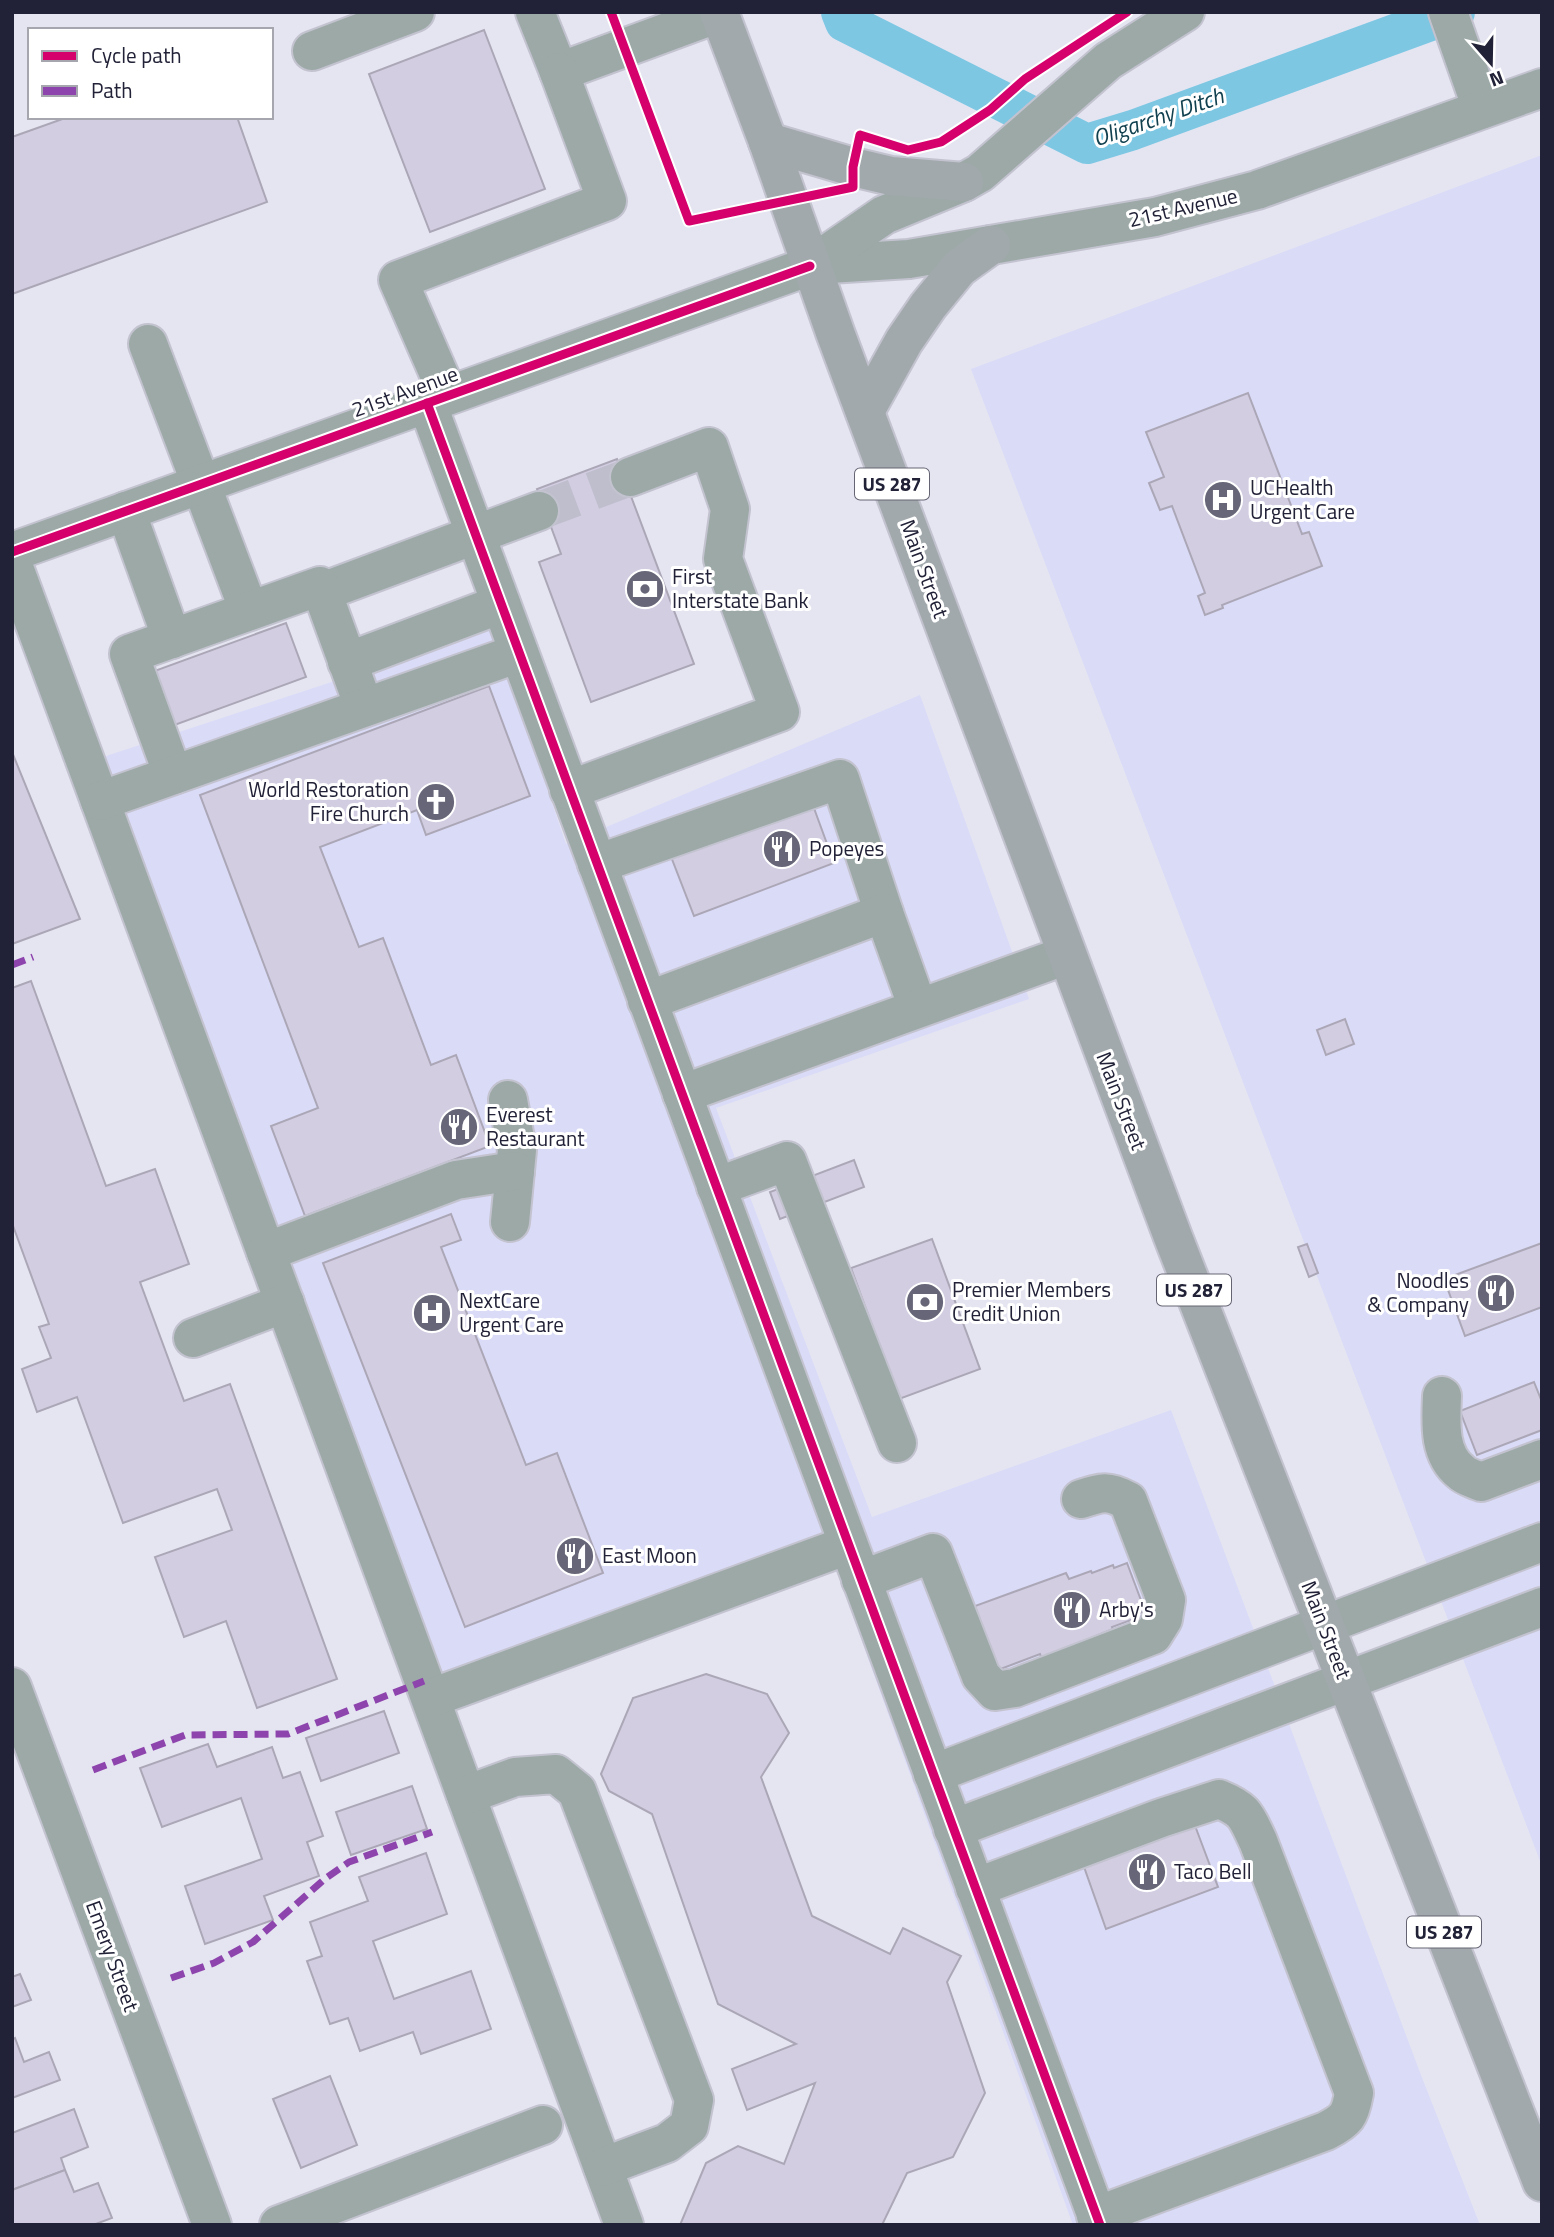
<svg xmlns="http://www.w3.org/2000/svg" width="1554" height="2237" font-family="'Titillium Web',sans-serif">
<rect width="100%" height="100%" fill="#e5e5f2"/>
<!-- built -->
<g fill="#dadbf7">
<polygon points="1542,155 1542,1866 971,369"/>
<polygon points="493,629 566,844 920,695 1029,999 716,1108 872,1517 1171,1410 1421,2075 1480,2225 1073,2225 835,1567 456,1707 97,759"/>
</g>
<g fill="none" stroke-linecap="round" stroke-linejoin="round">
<!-- canal -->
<polyline stroke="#7dc7e3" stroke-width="40" points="841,12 845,22 1087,144 1133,130 1455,12"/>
</g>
<!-- building -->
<g fill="#d3cde2" stroke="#aca7b7" stroke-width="2">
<polygon points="484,30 545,189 430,232 369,74"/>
<polygon points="68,117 237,117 267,202 12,294 12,137"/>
<polygon points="1248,393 1302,534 1309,532 1322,566 1222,605 1223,608 1205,615 1198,596 1205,593 1172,506 1160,510 1149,483 1164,477 1146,432"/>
<polygon points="617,459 694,664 591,702 539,562 561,554 537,489"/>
<polygon points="286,623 306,677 169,727 149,673"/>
<polygon points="489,686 530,796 426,835 417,810 320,847 359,947 383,938 431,1065 456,1055 490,1146 305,1216 271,1126 318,1108 200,795"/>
<polygon points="12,752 80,919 12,944"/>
<polygon points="811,800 834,863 694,916 670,854"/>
<polygon points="31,981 106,1186 155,1169 189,1264 140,1282 184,1401 230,1384 337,1679 257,1708 226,1621 184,1637 155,1557 232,1530 217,1489 123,1523 77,1397 37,1412 22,1369 51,1358 39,1327 49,1324 12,1223 12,988"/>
<polygon points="1345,1019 1354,1044 1326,1055 1317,1030"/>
<polygon points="854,1160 864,1187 780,1219 770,1192"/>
<polygon points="451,1214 461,1240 441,1247 526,1465 557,1453 603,1573 465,1627 323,1263"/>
<polygon points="932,1239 980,1369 899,1399 851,1268"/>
<polygon points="1542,1243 1542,1307 1465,1336 1444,1279"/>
<polygon points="1307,1244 1318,1273 1309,1277 1298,1247"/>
<polygon points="1534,1382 1542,1402 1542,1430 1477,1455 1460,1411"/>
<polygon points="1127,1563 1145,1611 1133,1616 1134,1619 1112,1627 1113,1629 1091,1638 1093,1643 1043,1662 1040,1654 998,1670 975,1606 1066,1573 1069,1579 1091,1571 1092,1573 1113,1565 1114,1568"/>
<polygon points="706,1674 767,1694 789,1733 761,1777 812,1916 890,1954 903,1928 961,1956 947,1982 985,2093 953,2157 907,2173 882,2225 680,2225 706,2163 738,2146 784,2164 815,2083 747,2110 732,2069 796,2044 718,2004 652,1814 609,1791 601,1774 633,1698"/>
<polygon points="384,1711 399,1753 321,1781 306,1738"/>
<polygon points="208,1744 217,1767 272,1747 283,1778 300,1772 323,1836 307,1842 319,1876 264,1896 273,1920 205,1944 185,1886 262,1859 241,1798 162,1827 140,1768"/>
<polygon points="412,1786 427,1829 351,1855 336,1812"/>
<polygon points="1194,1823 1218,1887 1106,1929 1083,1864"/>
<polygon points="426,1853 447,1914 373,1941 394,1999 471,1971 491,2029 421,2054 413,2032 360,2051 348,2018 330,2024 307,1961 322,1956 310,1922 368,1901 359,1877"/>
<polygon points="20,1974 31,2000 12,2007 12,1977"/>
<polygon points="15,2038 24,2062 49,2052 60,2080 12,2098 12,2040"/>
<polygon points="330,2076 357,2145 301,2168 273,2099"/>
<polygon points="74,2109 88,2147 61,2158 65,2170 12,2190 12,2133"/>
<polygon points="65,2170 74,2192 98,2183 112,2218 93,2225 13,2225 12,2190"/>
</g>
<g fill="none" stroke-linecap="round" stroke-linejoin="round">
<!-- minor-tunnel -->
<polyline stroke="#bebecd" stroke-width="38" stroke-dasharray="38 19" stroke-linecap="butt" points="539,511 630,477"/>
<!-- minor casing -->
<g stroke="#c3c3d0" stroke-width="42">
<g id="minor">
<polyline points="535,12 559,72 719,13"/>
<polyline points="1448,12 1482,109"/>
<polyline points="312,51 415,12"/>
<polyline points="813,265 909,259 1155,217 1257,190 1542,88"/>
<polyline points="148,344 249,611"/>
<polyline points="448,395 398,280 607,201 559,72"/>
<polyline points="427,403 1100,2225"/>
<polyline points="126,511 172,639"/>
<polyline points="12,552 810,266 884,215 964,182 980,173 1108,61 1185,12"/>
<polyline points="12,562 624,2225"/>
<polyline points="322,592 539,511"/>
<polyline points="347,662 501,604"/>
<polyline points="173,775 129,654 320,586 364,707"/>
<polyline points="569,790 780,712 723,559 730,509 709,447 630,477"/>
<polyline points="100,801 519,653"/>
<polyline points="597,864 840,779 884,913"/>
<polyline points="647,1001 884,913 918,1008"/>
<polyline points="682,1094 1067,955"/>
<polyline points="508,1100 517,1150 510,1222"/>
<polyline points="716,1187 787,1161 897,1443"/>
<polyline points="266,1252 456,1180 515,1171"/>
<polyline points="193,1338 285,1303"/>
<path d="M1442 1396C1441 1422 1438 1454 1461 1472 1466 1477 1475 1479 1481 1482L1542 1459"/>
<path d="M861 1580 933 1553 981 1676 995 1691 1015 1688 1153 1635 1163 1619 1166 1600 1128 1501C1108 1490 1102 1492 1081 1499"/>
<polyline points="12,1687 212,2225"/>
<polyline points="431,1698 848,1545"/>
<polyline points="933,1774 1542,1542"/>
<polyline points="466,1795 515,1777 556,1774 577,1791 694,2100 689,2126 667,2143 603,2167"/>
<polyline points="953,1829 1542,1607"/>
<path d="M975 1888 1161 1818 1219 1799C1246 1810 1246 1816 1258 1841L1354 2093C1350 2116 1347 2120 1326 2131L1096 2216"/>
<polyline points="279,2225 543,2125"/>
</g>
</g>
<!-- highway casing -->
<g stroke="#c3c3d0" stroke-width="42">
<g id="highway">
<polyline points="719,12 768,142 836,335 1173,1237 1542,2182"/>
<polyline points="768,142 853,167 891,176 964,182"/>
<polyline points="865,411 904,341 928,306 959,268 991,245"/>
</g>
</g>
<!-- minor -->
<use href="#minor" stroke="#9ca9a7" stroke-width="38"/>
<!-- highway -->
<use href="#highway" stroke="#a2a9ac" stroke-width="38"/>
<!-- quiet -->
<g stroke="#8e44ad" stroke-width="7" stroke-dasharray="14 7" stroke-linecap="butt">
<polyline points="12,965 33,957"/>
<polyline points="93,1770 185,1735 288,1734 424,1681"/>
<polyline points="171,1978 214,1963 253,1942 326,1878 349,1862 432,1832"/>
</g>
<!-- cycleway casing -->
<g stroke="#fff" stroke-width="13">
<g id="cycleway">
<polyline points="611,12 689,221 853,187 853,167 860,135 908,150 941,142 990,110 1025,79 1127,12"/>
<polyline points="427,403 1100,2225"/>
<polyline points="12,552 810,266"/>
</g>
</g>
<!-- cycleway -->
<use href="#cycleway" stroke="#d6006c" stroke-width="9"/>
</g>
<!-- icons -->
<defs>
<g id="hospital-disc" transform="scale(2.0125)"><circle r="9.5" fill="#666678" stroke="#fff"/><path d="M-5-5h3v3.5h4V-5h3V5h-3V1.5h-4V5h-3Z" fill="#fff"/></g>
<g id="bank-disc" transform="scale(2.0125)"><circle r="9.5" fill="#666678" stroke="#fff"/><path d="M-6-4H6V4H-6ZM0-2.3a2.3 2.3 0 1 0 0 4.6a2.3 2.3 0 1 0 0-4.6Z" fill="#fff"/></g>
<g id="church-disc" transform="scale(2.0125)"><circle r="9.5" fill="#666678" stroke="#fff"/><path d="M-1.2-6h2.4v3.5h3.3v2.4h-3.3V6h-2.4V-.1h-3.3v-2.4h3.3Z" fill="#fff"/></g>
<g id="restaurant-disc" transform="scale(2.0125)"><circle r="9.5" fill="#666678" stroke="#fff"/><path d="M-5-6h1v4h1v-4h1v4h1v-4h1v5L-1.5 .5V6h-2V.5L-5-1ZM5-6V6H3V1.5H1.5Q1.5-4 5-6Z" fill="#fff"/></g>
</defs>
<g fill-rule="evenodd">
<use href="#hospital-disc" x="1223" y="500"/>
<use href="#bank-disc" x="645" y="589"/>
<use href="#church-disc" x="436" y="802"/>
<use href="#restaurant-disc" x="782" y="849"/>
<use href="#restaurant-disc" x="459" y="1127"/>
<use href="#restaurant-disc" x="1496" y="1293"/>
<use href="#bank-disc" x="925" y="1302"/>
<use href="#hospital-disc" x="432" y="1313"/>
<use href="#restaurant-disc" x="575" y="1556"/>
<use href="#restaurant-disc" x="1072" y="1610"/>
<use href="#restaurant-disc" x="1147" y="1872"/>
</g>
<g text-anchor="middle" stroke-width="6" stroke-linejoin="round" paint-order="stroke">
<!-- shield labels -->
<g fill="#fff" stroke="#646473" stroke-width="2">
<rect x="855" y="468.5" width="74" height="31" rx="5"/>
<rect x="1157" y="1274.5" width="74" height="31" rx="5"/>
<rect x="1407" y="1916.5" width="74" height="31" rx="5"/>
</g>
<g font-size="19" font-weight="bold" fill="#212137">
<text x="892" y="491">US 287</text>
<text x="1194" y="1297">US 287</text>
<text x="1444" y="1939">US 287</text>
</g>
<!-- street labels -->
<g font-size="21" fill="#212137" stroke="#fff">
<text transform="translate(1183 208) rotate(-13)" y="7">21st Avenue</text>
<text transform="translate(405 392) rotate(-20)" y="7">21st Avenue</text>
<text transform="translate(924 569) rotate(70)" y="7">Main Street</text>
<text transform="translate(1121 1101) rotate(69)" y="7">Main Street</text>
<text transform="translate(1326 1630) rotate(69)" y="7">Main Street</text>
<text transform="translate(112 1956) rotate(70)" y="7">Emery Street</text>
</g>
<!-- poi labels -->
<g font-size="21" fill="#212137" stroke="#fff" text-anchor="start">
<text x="1250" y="495">UCHealth<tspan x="1250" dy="24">Urgent Care</tspan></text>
<text x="672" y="584">First<tspan x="672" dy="24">Interstate Bank</tspan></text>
<text x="409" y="797" text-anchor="end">World Restoration<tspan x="409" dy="24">Fire Church</tspan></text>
<text x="809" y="856">Popeyes</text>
<text x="486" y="1122">Everest<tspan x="486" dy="24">Restaurant</tspan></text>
<text x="1469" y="1288" text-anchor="end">Noodles<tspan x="1469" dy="24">&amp; Company</tspan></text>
<text x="952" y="1297">Premier Members<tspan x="952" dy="24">Credit Union</tspan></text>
<text x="459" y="1308">NextCare<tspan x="459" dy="24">Urgent Care</tspan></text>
<text x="602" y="1563">East Moon</text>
<text x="1099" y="1617">Arby's</text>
<text x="1174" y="1879">Taco Bell</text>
</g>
<!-- water labels -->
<g font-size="23" font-style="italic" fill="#11404f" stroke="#fff">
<text transform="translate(1158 117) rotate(-19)" y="8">Oligarchy Ditch</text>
</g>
</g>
<!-- border -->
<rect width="1554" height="2237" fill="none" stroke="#212137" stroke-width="28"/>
<!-- legend -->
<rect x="28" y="28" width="245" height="91" fill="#ffffff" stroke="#a6a6af" stroke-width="2"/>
<rect x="42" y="51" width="35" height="10" fill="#d6006c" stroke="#a6a6af" stroke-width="2"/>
<text x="91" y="63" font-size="21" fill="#212137">Cycle path</text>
<rect x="42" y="86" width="35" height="10" fill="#8e44ad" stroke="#a6a6af" stroke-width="2"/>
<text x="91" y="98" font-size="21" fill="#212137">Path</text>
<!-- north arrow -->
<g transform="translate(1491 63) rotate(160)" stroke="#ffffff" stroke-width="5" paint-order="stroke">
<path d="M0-5L12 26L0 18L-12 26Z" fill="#212137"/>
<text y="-10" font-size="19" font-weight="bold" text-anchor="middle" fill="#212137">N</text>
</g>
</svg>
